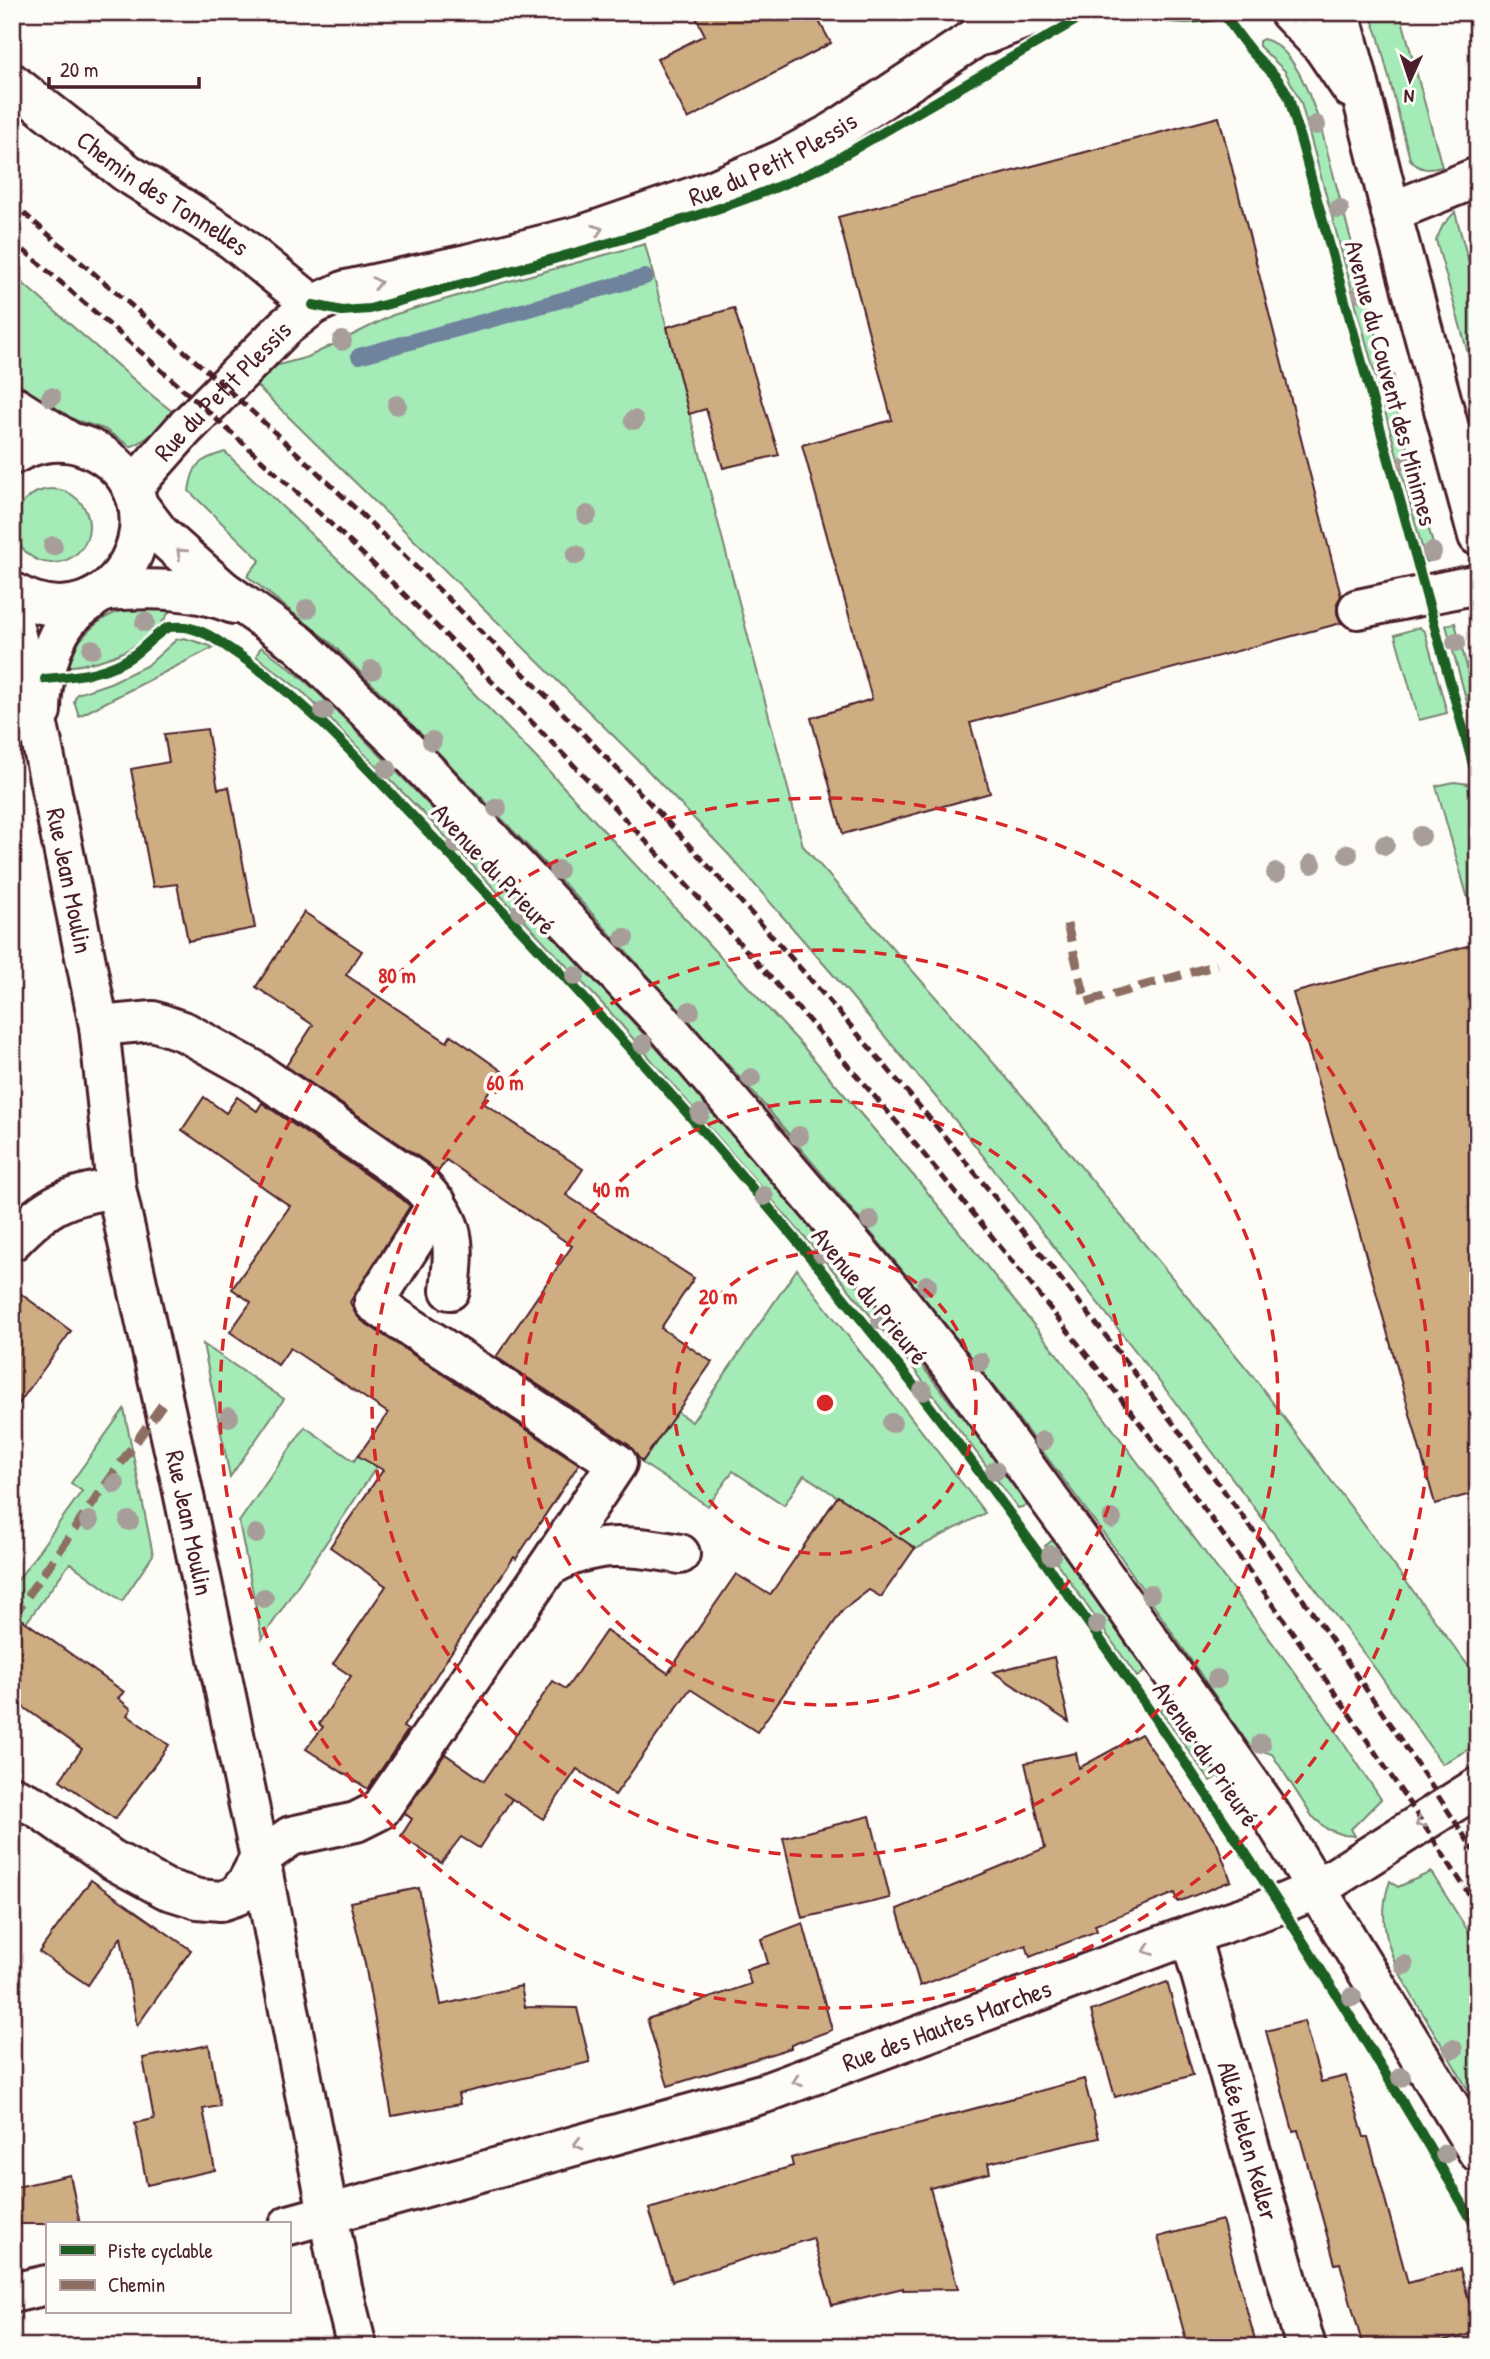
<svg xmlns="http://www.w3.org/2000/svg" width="1490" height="2359" font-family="'Patrick Hand',sans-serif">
<rect width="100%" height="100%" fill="#fdfcf7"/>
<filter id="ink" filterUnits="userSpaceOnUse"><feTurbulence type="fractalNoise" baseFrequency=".0143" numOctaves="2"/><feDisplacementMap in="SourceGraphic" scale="14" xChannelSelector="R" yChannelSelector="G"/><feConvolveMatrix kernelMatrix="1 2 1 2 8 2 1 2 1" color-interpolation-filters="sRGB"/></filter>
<g filter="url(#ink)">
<!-- green -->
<g fill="#a5ebb8" stroke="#788572" stroke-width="2">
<path d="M1369 12H1400L1442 167C1428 170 1420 171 1410 159L1378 35Z"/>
<path d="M1263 39C1293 45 1310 96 1319 121L1437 559 1426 562 1301 103 1285 71 1259 46V41Z"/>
<polygon points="1455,212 1478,296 1478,389 1436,240 1443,225"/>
<polygon points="645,244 803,846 1026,1100 1253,1376 1371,1534 1478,1679 1478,1752 1471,1748 1442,1764 1377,1671 1169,1394 955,1120 836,978 729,855 633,755 254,383 275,366 308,357 393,315 484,288"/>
<path d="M12 274 154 397 178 416C167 423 138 447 130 446L104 429 66 417 39 404 12 379Z"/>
<path d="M225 452 435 653 546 768 800 1043 924 1188 1057 1354 1318 1704 1381 1799 1351 1829 1355 1836 1344 1835 1327 1829 1312 1816 1272 1754 1250 1747 1116 1550 1002 1397 902 1270 766 1107 588 909 392 704 332 644 247 576 260 560 189 491C193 464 198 460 225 452Z"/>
<circle cx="52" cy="526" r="37"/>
<path d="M172 606C154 646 106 663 65 667 76 640 97 616 127 609 141 605 158 607 172 606Z"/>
<polygon points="1455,623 1477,704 1468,706 1446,625"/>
<polygon points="1419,627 1425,632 1447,713 1419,720 1395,635"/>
<polygon points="184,638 214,647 79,716 74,701 77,694 110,683 148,665 176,640"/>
<path d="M261 647C302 674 334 708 368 743 415 790 460 837 505 885 567 951 630 1017 690 1086 808 1222 921 1361 1029 1505L1018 1508 907 1360 843 1282 611 1013 429 819 305 694 256 656Z"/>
<polygon points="1454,782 1469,784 1478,816 1478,934 1436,786"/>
<polygon points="797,1269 820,1300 985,1513 916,1549 804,1475 784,1505 733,1471 708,1506 642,1463 677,1412 692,1422"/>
<polygon points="203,1344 284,1399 230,1477"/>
<polygon points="124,1409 153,1555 122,1601 70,1563 12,1642 12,1588 82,1491 71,1483"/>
<polygon points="305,1427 354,1461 359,1454 377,1466 262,1639 239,1522"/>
<polygon points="1053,1540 1146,1671 1137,1677 1045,1546"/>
<polygon points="1168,1705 1218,1776 1210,1781 1160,1710"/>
<path d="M1431 1872 1478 1947V2107C1462 2080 1447 2053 1431 2027 1404 1982 1370 1935 1390 1881L1398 1887Z"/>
</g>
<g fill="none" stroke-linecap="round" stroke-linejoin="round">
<!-- stream -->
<polyline stroke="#6f839c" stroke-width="16" points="359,356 645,277"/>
</g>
<!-- building -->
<g fill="#cfad82" stroke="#4a1f2b" stroke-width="2">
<polygon points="693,12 814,12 831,43 688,119 657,59 705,35"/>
<polygon points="1219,117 1341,596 1337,603 1337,613 1341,623 970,723 990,793 843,834 811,718 872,699 802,445 892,420 838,217"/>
<polygon points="734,308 779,455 723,468 706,409 689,414 667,327"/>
<polygon points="207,729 218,789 229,787 255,928 188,941 177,884 153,887 131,769 169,762 164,734"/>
<polygon points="304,912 362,951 346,975 447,1042 451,1035 502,1071 482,1102 583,1169 566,1195 694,1278 661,1328 712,1362 642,1462 629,1445 496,1357 572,1246 446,1160 438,1172 429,1164 286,1066 313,1025 256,987"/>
<polygon points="1478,943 1478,1492 1435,1504 1293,993"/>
<polygon points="204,1097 226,1113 237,1097 257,1111 262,1103 402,1199 410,1206 350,1302 355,1313 362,1321 579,1464 516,1559 514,1557 443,1665 403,1727 408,1730 368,1789 306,1749 323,1727 319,1724 351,1676 333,1664 386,1586 330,1547 383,1470 358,1456 388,1413 290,1348 278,1365 230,1332 251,1302 232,1289 290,1206 182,1130"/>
<polygon points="12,1287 71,1331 12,1413"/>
<polygon points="838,1496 915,1548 881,1597 869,1590 843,1610 757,1732 690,1689 615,1795 577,1769 543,1819 503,1793 512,1799 479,1848 461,1837 441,1863 401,1836 412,1819 404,1813 445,1754 484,1781 553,1681 566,1689 606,1631 668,1673 736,1574 770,1595"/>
<polygon points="12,1612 124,1692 118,1698 131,1709 127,1715 169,1745 115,1819 60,1780 82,1749 12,1699"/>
<polygon points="1054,1657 1069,1722 993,1672"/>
<polygon points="1141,1734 1217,1843 1231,1881 1178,1902 1175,1893 1095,1925 1097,1931 1030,1957 1026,1945 920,1986 897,1909 1045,1848 1025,1763 1076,1753 1079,1768"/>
<polygon points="870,1816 890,1898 802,1918 783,1838"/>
<polygon points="91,1880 191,1950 137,2026 121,1937 88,1985 39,1952"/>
<polygon points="419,1888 441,2005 521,1986 525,2007 577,2008 590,2062 458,2094 460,2104 392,2116 365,1964 350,1902"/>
<polygon points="803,1923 832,2030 791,2045 791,2048 668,2086 647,2019 751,1984 746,1970 768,1963 761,1939"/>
<polygon points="1167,1982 1193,2075 1115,2097 1091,2011"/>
<polygon points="1304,2021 1321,2082 1346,2076 1364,2137 1368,2137 1408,2283 1460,2269 1478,2332 1423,2347 1363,2347 1340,2263 1335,2264 1298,2130 1293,2131 1266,2031"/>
<polygon points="209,2045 220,2106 203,2109 215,2170 147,2185 135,2123 154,2119 143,2058"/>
<polygon points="1084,2079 1099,2138 988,2163 990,2173 930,2188 958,2289 903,2290 903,2288 832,2305 813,2238 672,2281 649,2209 793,2166 791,2158"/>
<polygon points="70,2175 80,2224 12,2224 12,2188"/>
<polygon points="1222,2220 1257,2347 1188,2347 1158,2237"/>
</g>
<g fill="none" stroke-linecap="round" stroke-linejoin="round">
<!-- minor casing -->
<g stroke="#4a1f2b" stroke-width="44">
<g id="minor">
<polyline points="1289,12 1323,47 1351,88"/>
<polyline points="1337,12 1344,28 1355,68 1391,212 1478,536"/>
<polyline points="984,35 1042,12"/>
<path id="s1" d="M12 83 127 173 233 240 313 305"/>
<polyline points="1391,212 1478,177"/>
<polyline points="12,405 70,442"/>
<path d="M12 455C36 441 64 437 89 448 195 496 117 653 12 592"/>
<path id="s2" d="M132 488 184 429 285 327 313 305 346 290 467 264 582 235 713 190 782 160 830 134 975 38 1006 12"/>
<polyline points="138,505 160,534 198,568 223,590 300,645 400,743 665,1025 895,1295 957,1373 1081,1543 1265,1805 1478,2152"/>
<path d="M105 591C149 588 192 587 234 604"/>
<polyline points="1358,609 1478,584"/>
<path id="s3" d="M12 619 40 734 99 1026 116 1188 180 1477 260 1858 342 2287 357 2347"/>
<path d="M41 711C41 685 51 638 70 618 76 611 84 606 91 600"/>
<path d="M99 1026 153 1021 185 1032 252 1069 417 1182C455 1222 456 1236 450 1290"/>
<polyline points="437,1204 374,1303 617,1463 547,1568"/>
<path d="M12 1241C48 1203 66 1196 116 1188"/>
<path d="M12 1796 37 1807 111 1859 166 1889 198 1899 221 1901 236 1896 247 1882 260 1858 291 1836 356 1822 380 1810 547 1568C591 1540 632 1545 680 1554"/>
<path id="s4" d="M1190 1935 1306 2347"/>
<path id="s5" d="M289 2225 765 2093 1190 1935 1281 1904 1317 1889 1478 1787"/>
<polyline points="12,2293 47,2285"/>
</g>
</g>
<!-- minor -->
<use href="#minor" stroke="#fdfcf7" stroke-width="38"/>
<!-- rail -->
<g stroke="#4a1f2b" stroke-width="5" stroke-dasharray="10 5" stroke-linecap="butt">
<path d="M12 203C80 262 148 319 215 378 320 472 421 571 521 671 702 851 872 1045 1033 1244 1191 1441 1341 1644 1478 1857"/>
<path d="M12 240C148 358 283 475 411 601 661 846 896 1109 1111 1386 1242 1554 1362 1729 1478 1908"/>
</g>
<!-- quiet -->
<g stroke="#8d6e63" stroke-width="9" stroke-dasharray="18 9" stroke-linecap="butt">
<polyline points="1067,924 1086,1002 1217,965"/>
<polyline points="12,1618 164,1402"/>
</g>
<!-- cycleway casing -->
<g stroke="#fdfcf7" stroke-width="15">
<g id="cycleway">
<path d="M1141 12C1171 21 1202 21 1232 12"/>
<path d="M1224 15C1233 27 1241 39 1251 51 1265 67 1280 77 1289 98L1478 783"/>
<path d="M313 305 342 311 370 309C471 281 573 256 673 223 728 206 781 188 832 162L1090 12"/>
<path d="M45 679C76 676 109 674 135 654 146 646 156 633 169 627 176 627 183 626 190 628 204 631 215 639 227 647 304 696 364 766 427 831 590 1000 747 1175 893 1359 965 1450 1032 1544 1099 1638 1234 1830 1362 2027 1478 2231"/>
</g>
</g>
<!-- cycleway -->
<use href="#cycleway" stroke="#1b5e20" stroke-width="10"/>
</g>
<!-- trees -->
<g fill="#a79e9a">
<circle cx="1316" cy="125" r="10"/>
<circle cx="1339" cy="209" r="10"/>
<circle cx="1362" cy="293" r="10"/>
<circle cx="342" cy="341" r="10"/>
<circle cx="1385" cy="378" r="10"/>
<circle cx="51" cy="397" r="10"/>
<circle cx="397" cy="405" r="10"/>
<circle cx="634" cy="420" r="10"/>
<circle cx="1408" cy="462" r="10"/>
<circle cx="587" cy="515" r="10"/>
<circle cx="53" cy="546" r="10"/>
<circle cx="1432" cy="552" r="10"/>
<circle cx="576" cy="555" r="10"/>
<circle cx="307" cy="609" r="10"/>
<circle cx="145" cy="622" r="10"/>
<circle cx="1456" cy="642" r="10"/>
<circle cx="92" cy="649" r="10"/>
<circle cx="372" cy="670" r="10"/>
<circle cx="324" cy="711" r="10"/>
<circle cx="432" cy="741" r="10"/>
<circle cx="387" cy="769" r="10"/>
<circle cx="497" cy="808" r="10"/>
<circle cx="1421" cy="836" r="10"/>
<circle cx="457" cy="844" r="10"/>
<circle cx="1385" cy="845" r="10"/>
<circle cx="1348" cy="854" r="10"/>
<circle cx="1312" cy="864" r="10"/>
<circle cx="558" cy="870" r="10"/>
<circle cx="1276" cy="873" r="10"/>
<circle cx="521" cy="911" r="10"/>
<circle cx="624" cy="938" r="10"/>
<circle cx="575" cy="976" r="10"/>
<circle cx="690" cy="1011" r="10"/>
<circle cx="643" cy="1044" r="10"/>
<circle cx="751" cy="1078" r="10"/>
<circle cx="700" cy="1114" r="10"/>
<circle cx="799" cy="1136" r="10"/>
<circle cx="764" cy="1196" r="10"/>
<circle cx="870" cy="1220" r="10"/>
<circle cx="822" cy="1253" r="10"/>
<circle cx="927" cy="1285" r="10"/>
<circle cx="881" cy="1320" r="10"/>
<circle cx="980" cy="1362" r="10"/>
<circle cx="923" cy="1391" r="10"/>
<circle cx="229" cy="1417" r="10"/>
<circle cx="892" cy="1423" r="10"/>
<circle cx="1043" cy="1441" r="10"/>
<circle cx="995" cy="1471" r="10"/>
<circle cx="115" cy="1484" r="10"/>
<circle cx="1112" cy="1519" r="10"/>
<circle cx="89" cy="1521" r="10"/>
<circle cx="129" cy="1521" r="10"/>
<circle cx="256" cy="1534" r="10"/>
<circle cx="1051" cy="1555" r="10"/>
<circle cx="1150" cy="1594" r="10"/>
<circle cx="264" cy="1598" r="10"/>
<circle cx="1097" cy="1625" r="10"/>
<circle cx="1217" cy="1679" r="10"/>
<circle cx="1261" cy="1744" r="10"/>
<circle cx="1404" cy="1965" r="10"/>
<circle cx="1352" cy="1997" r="10"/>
<circle cx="1453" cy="2049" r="10"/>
<circle cx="1401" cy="2077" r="10"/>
<circle cx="1445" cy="2154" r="10"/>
</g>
<!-- one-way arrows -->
<defs><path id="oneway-chevron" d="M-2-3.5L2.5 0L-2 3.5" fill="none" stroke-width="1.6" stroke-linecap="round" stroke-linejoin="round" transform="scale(1.75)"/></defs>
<g stroke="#ac999b">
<use href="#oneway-chevron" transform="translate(598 230) rotate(-18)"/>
<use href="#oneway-chevron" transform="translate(377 283) rotate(-12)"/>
<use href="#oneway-chevron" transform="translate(181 553) rotate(-137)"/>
<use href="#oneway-chevron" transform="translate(1420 1823) rotate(148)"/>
<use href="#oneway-chevron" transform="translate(1148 1950) rotate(160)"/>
<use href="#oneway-chevron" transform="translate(797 2081) rotate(160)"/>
<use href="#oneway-chevron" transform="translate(578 2144) rotate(165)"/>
</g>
</g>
<!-- distance rings -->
<g fill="none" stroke="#d62828" stroke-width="3.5" stroke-dasharray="12 9">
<circle cx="825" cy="1403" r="151"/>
<circle cx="825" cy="1403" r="302"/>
<circle cx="825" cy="1403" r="453"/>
<circle cx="825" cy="1403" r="605"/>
</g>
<g text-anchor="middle" stroke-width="7" stroke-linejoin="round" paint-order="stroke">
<!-- street labels -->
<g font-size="26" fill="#4a1f2b" stroke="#fdfcf7">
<text dy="9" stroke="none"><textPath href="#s2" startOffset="742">Rue du Petit Plessis</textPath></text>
<text dy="9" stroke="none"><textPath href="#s1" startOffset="187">Chemin des Tonnelles</textPath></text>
<text transform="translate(1391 383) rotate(75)" y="9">Avenue du Couvent des Minimes</text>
<text dy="9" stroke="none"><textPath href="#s2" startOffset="133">Rue du Petit Plessis</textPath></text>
<text transform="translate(494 869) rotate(47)" y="9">Avenue du Prieuré</text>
<text dy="9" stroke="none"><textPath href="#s3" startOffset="268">Rue Jean Moulin</textPath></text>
<text transform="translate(870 1296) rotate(51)" y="9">Avenue du Prieuré</text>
<text dy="9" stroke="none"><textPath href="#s3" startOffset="922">Rue Jean Moulin</textPath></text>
<text transform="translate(1206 1754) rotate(56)" y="9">Avenue du Prieuré</text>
<text dy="9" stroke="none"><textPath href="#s5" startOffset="688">Rue des Hautes Marches</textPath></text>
<text dy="9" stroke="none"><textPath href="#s4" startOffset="214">Allée Helen Keller</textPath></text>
</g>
</g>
<circle cx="825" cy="1403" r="10" fill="#d62828" stroke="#fdfcf7" stroke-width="3.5"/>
<g font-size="21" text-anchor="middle" font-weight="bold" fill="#d62828" stroke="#fdfcf7" stroke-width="7" stroke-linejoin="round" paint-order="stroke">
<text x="397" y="983">80 m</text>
<text x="505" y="1090">60 m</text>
<text x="611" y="1197">40 m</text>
<text x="718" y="1304">20 m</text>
</g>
<!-- margin -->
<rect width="1490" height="2359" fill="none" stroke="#fdfcf7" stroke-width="42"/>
<rect x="21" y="21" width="1448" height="2317" fill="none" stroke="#4a1f2b" stroke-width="2.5" filter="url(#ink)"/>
<!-- legend -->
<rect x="46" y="2222" width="245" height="91" fill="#fdfcf7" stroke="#b5a4a5" stroke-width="2"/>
<rect x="60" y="2245" width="35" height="10" fill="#1b5e20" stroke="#b5a4a5" stroke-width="2"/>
<text x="108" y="2258" font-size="21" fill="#4a1f2b">Piste cyclable</text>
<rect x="60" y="2280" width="35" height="10" fill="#8d6e63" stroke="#b5a4a5" stroke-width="2"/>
<text x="108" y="2292" font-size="21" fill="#4a1f2b">Chemin</text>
<!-- north arrow -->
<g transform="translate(1410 80) rotate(183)" stroke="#fdfcf7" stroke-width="5" paint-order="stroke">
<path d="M0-5L12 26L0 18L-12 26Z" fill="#4a1f2b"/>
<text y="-10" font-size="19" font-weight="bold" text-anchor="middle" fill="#4a1f2b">N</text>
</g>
<!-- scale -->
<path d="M49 77v10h150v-10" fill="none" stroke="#4a1f2b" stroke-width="3.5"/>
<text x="60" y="77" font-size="21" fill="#4a1f2b" stroke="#fdfcf7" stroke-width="5" paint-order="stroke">20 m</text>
</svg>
